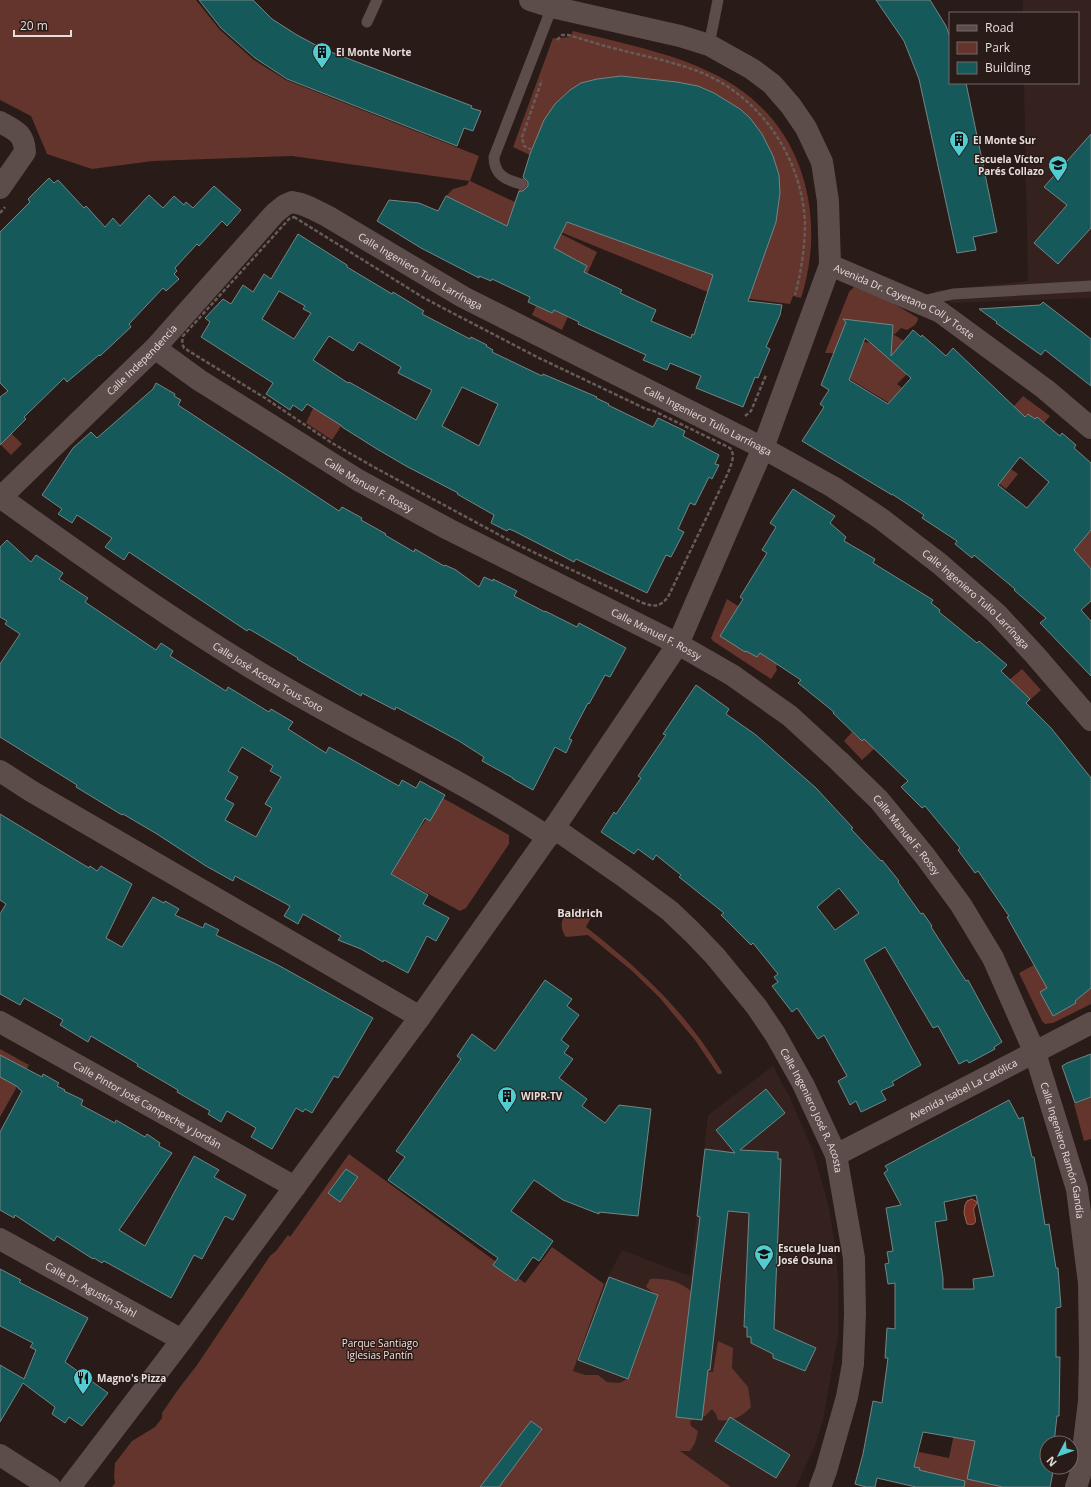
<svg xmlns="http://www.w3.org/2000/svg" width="1091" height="1487" font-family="'Open Sans',sans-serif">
<rect width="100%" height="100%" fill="#281b18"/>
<!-- built -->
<g fill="#35221e">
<polygon points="1023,0 1091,0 1091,298 951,303 933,291 1028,281 1024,83 1078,83 1078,13 1023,13"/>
<polygon points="773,1066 790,1098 813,1151 829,1208 836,1251 838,1280 838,1335 823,1420 816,1443 796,1487 731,1487 571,1376 604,1284 622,1250 690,1276 708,1115"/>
</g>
<!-- green -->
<g fill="#64352c">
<path d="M0 0H196L220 30 254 60 286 80 479 156 470 181 515 202 530 155 513 147 553 38C559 39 564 37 570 37L573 31C625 44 690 56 735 86 806 132 826 221 801 298L793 296 790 304 720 295 705 291 536 222 516 237 478 213 446 196 453 189 467 185 469 181 292 156 153 161 92 169 47 154 31 116 0 100Z"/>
<polygon points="561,234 597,252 562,330 532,315 536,306 552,313 554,310 561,314 577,260 571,257 565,270 547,262"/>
<path d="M854 287 891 302 918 318C918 324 912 327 907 330L901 328 895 334H893L904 341 889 359 907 374 897 384 902 388 889 403 843 375 853 370 864 342 892 345 847 320 836 347V353H825L849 292Z"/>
<polygon points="1023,396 1050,416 1044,423 1037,417 1035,419 1027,414 998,450 1006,474 1011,469 1018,474 1006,489 968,460 983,440"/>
<polygon points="313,408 342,425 332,440 306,423"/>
<polygon points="0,433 11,433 22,444 11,455 0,444"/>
<polygon points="1091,526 1091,569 1074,550 1083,539 1073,530"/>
<polygon points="727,599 786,636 776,667 777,670 771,679 713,641 711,638"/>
<polygon points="1022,669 1041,690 1030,700 1017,687 1008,681"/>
<polygon points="852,732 862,741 865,738 875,748 862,760 844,741"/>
<polygon points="441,797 509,835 509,844 466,908 460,911 390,873"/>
<path d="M579 908H582L592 916 586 927C641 970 685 1011 722 1072L721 1074H718L695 1040 659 997 631 970 588 935 567 937 565 936C557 923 564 910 579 908Z"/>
<polygon points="1034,965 1091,988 1091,1004 1053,1023 1045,1024 1042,1021 1019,973"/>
<polygon points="0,1049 29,1065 0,1117"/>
<polygon points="1091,1097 1091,1139 1084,1141 1074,1104"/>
<path d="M349 1154 525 1283 552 1247 604 1284 573 1371 585 1375H598L607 1382 619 1383 628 1379 658 1296 646 1287 650 1279C665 1278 679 1281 691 1291L682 1372H713L718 1341 733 1348 732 1368 748 1387 751 1407C742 1417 731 1422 718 1420L716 1414 712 1409 705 1416 690 1421 691 1426 698 1431 695 1443 690 1451H680L731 1487H112L115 1483 114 1476 115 1463 132 1441 155 1427 162 1418V1413L177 1391 197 1365 270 1256 276 1251 288 1235 290 1237Z"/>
<polygon points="978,1419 976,1461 971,1460 967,1479 993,1485 1013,1487 939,1487 919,1470 920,1468 914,1467 919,1452 949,1458 955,1429"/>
</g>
<!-- water -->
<path fill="#7a3023" stroke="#9a645a" d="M972 1199 977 1202C977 1204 975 1206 974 1208 972 1214 982 1227 967 1224L964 1213 965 1205 967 1201Z"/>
<!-- building -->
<g fill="#16595b" stroke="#738585" fill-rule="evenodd">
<polygon points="199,0 253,0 272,19 297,35 323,49 472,106 471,108 481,111 473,131 464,128 457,146 287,79 255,58 221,28"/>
<polygon points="876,0 930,0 946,26 950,37 950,83 966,83 997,232 973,237 976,250 957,253 919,79 904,41"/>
<path d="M621 76 677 82 698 86 714 93 740 109 750 118 762 134 773 156 779 175 780 193 776 222 748 301 782 305 780 315 766 347 770 349 758 378 755 377 743 407 696 388 701 376 670 363 667 370 643 360 646 355 578 324 579 322 554 310 552 313 528 302 530 297 492 279 491 281 479 276V278L421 248 377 221 389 200 419 203 438 211 446 196 507 226 519 191H523L528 186V182L523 177 530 154 544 120 555 104 570 90 581 83 597 79ZM567 222 713 275 694 335 692 334 691 338 651 321 656 310 620 293 622 290 584 272 587 266 554 248Z"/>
<polygon points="1091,134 1091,228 1058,264 1034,243 1067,205 1044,187"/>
<polygon points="49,178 54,183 58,180 84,208 86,206 105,227 113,218 120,226 149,195 163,208 174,196 184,205 186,202 193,208 214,186 241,210 227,226 222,221 199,246 197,244 175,268 177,271 174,274 179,279 166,291 163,288 129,324 131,327 100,356 99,355 67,382 64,378 24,417 26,419 0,445 0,397 8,391 0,383 0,232 30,202 28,199"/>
<path d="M298 234 347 265V267L392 294 393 292 424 311 422 314 470 339 471 337 487 345 486 346 493 350 492 352 542 376 543 374 597 397 596 398 609 404 608 405 653 427 658 418 685 431 683 436 719 455 715 464 719 465 712 479 709 477 695 505 690 503 678 529 684 532 671 557 666 555 647 593 576 559 574 562 514 531 509 529 507 531 491 523 494 515 457 494 458 493 406 466 377 449 342 427V426L307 404 302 411 293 405 290 410 266 394 273 383 201 337 210 322 205 318 223 299 231 304 243 285 253 292 264 274 271 279ZM279 291 305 306 303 309 311 313 294 339 262 319ZM329 336 353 351 359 342 401 367 398 373 432 390 416 420 349 382 348 383 313 360ZM462 387 498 404 479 446 442 426Z"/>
<polygon points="1043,302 1091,339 1091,386 1045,350 1041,355 996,323 997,322 979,309 1040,305"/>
<path d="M843 319 893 325 891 356 913 330 921 337 922 335 946 356 953 348 1025 417 1028 414 1035 419 1037 417 1060 436 1062 433 1076 445 1074 448 1091 463V530L1074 550 1091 569V601L1081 610 1091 621V676L1040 623 1046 618 1014 590 1015 589 974 555 972 558 955 544 957 541 922 518 924 515 892 494V495L802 441 824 407 820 404 829 390 821 385 846 322ZM865 338 911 378 888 404 849 380ZM1020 457 1049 482 1027 508 998 485Z"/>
<polygon points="156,383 175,394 174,396 181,400 178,405 339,511 342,507 362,518 361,520 386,534 385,535 414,552 415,549 444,566 445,565 456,570 479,587 484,577 493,581 493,579 517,591 514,596 545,612 545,611 577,627 579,623 626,648 610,677 605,675 589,704 588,703 569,739 572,740 566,753 555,747 533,790 513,779 513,778 482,761 484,757 459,741 396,707 395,710 362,693 361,696 297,659 298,658 249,629 247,631 129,552 124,560 105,547 112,538 77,515 72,523 58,514 62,509 42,495 73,448 91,432 97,438 153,389"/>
<polygon points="793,489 835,516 830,523 846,537 844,541 875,559 873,563 933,600 931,603 940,610 939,612 977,643 979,641 1007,665 1001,671 1030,699 1026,703 1051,728 1091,778 1091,988 1075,1001 1076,1003 1053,1016 1040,992 1047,988 1007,917 1009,916 978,871 975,873 958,850 960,848 925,806 922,808 901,787 908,781 864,739 862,741 833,713 834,712 798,683 801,680 760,653 757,657 746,651 745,652 720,636 743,599 740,597 767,553 762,550 776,527 770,523"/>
<path d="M7 540 31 562 36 555 63 573 59 579 88 598 85 602 119 625 156 650 161 643 173 651 170 656 226 691 228 687 269 712 271 709 293 722 288 729 326 753 329 747 399 786 402 780 416 788 420 781 445 795 430 821 425 818 391 874 428 895 423 904 449 918 436 941 427 936 408 973 384 960 383 962 361 949 338 940 341 936 303 914 298 924 284 916 290 906 235 876 233 881 206 866 157 834 123 814 122 815 76 787 77 785 0 737V664L20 634 5 624 7 621 0 617V547ZM242 747 273 766 270 771 281 777 265 804 272 808 256 837 225 820 234 804 225 799 238 777 228 771Z"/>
<path d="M696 685 729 709 726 714 756 735 816 788 853 828 851 829 881 861 882 860 899 881 898 882 921 914 923 913 932 926 931 927 966 981 968 980 1002 1042 994 1047 995 1049 969 1063 967 1060 959 1064 938 1026 933 1028 885 947 864 960 921 1065 892 1082 894 1085 881 1091 886 1100 861 1112 856 1101 850 1105 838 1081 847 1076 824 1035 818 1039 797 1008 792 1012 772 986 778 982 774 977 778 974 753 943 751 945 721 915 724 913 679 877 681 875 656 855 653 860 638 849 634 854 601 832 614 812 616 814 641 778 638 776 666 735 663 734ZM839 888 859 913 835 930 817 907Z"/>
<polygon points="0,814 89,868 90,866 97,871 101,866 132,884 106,938 122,947 153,897 164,903 165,901 179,909 175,915 203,928 205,923 219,930 216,935 278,965 373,1018 338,1078 334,1076 312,1113 305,1109 303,1112 296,1108 272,1149 251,1137 256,1128 227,1111 221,1122 208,1114 210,1111 177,1092 178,1090 137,1066 138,1064 91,1036 88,1042 60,1025 63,1020 24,998 20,1005 0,994 0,914 6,904 0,900"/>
<polygon points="545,980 572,999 567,1006 579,1015 561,1040 569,1046 564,1053 573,1059 559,1078 587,1099 582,1106 605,1123 619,1105 651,1109 638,1216 599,1212 599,1214 563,1200 534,1180 511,1211 553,1241 539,1261 533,1257 516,1281 493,1265 498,1258 388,1180 405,1157 396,1151 461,1059 457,1056 472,1034 495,1051"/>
<polygon points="1091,1054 1091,1097 1075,1103 1062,1066 1067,1063"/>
<polygon points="0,1055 42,1077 43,1074 59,1083 57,1086 65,1090 64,1091 83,1100 81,1105 115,1123 116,1120 145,1137 147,1134 160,1143 159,1146 172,1153 119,1230 145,1246 194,1156 219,1170 214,1177 246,1195 233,1220 225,1216 202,1259 194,1255 171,1298 104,1261 102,1263 94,1258 93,1259 57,1236 54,1241 15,1215 14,1218 0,1210 0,1132 22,1091 18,1088 18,1087 0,1077"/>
<polygon points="766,1089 785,1113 740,1150 778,1152 778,1159 781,1159 774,1329 816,1348 805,1371 773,1358 773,1354 751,1343 751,1337 747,1337 747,1327 744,1327 749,1213 728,1211 710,1370 708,1370 702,1420 676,1417 700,1217 697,1216 705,1149 735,1153 716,1130"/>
<path d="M1009 1100 1019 1119 1023 1117 1032 1157H1034L1045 1225 1049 1224 1056 1268H1058L1061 1307 1056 1308V1357H1060L1059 1416H1057L1054 1443H1047V1467H1054L1050 1487H1003L967 1479 975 1441 923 1432 914 1467 920 1468 919 1470 965 1481 964 1487H916L877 1478 875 1487H866L855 1484 863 1454 873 1401 882 1403 888 1358H885L887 1328 895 1329V1283L888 1284 885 1264 889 1263 887 1252 893 1251 886 1208 901 1205 884 1173 888 1170 885 1166ZM976 1195 994 1276 973 1279 974 1289H943V1278L935 1222 947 1220 944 1202Z"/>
<polygon points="346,1169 358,1177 340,1202 328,1193"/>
<polygon points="0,1269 21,1280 19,1282 88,1318 65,1362 108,1393 82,1426 69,1417 65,1423 52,1414 55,1407 23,1383 0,1422 0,1365 24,1379 36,1350 30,1347 33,1343 0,1326"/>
<polygon points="609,1277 658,1295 628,1379 578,1360"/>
<polygon points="730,1417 790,1455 776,1478 715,1441"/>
<polygon points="531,1421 542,1429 499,1487 480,1487"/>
</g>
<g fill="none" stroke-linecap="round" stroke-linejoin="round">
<!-- path -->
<g stroke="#675b58" stroke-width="2.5" stroke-dasharray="4 2" stroke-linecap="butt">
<path d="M557 40 562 35H568C586 40 603 46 621 50 647 57 675 62 700 72 761 97 802 158 805 223 805 247 801 273 795 295"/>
<polyline points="532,150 524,146 522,137 542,80"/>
<polyline points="0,213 5,207"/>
<path d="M294 217 424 298 443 308 537 357 646 409 654 411 730 448C736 456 731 464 728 473L668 597C660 607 655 607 643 603L516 544 372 466 332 443 265 398 184 348 182 343 183 336 289 219Z"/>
<polyline points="745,416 751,411 766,375"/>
</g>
<!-- service -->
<g stroke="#5c4d4a" stroke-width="11">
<polyline points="367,22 377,0"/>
<polyline points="709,45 718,0"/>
<path d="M521 184C506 180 494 175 494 157L552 7"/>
<polyline points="922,301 953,294 1091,286"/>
</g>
<!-- minor -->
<g stroke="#5c4d4a" stroke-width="22">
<path d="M0 122C16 131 24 133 25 152L0 188"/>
<path id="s1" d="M830 265 940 312 1045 389 1091 428"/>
<path id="s2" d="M155 348 199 380 358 480 448 529 678 644 732 675 790 716 839 761 879 800 925 856 961 905 993 958 1035 1053 1077 1189 1089 1283 1090 1352 1089 1401 1080 1475 1076 1487"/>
<path id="s3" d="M0 497C81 555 162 613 247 665 345 726 452 773 548 837"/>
<path id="s4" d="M0 498 155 348 275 213 285 205 292 202 301 204 311 208 327 216 463 297 763 448 833 487 880 518 940 564 997 614 1035 655 1091 720"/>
<polyline points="0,771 31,791 420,1017"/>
<path id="s5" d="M554 828 623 876 670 911 692 932 715 956 756 1006 775 1034 803 1084 836 1155 854 1258 855 1314 853 1364 847 1397 826 1471 820 1487"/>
<path id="s6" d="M0 1022 295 1187"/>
<path id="s7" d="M836 1155 1091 1023"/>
<path id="s8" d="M0 1239 182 1340"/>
<polyline points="70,1487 182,1340 420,1017 554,828 678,644 763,448 830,265 828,201 822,162 806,128 791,106 772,84 752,69 709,45 680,36 552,7 530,0"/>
</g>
<!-- tertiary -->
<polyline stroke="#5c4d4a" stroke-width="22" points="0,1455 50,1487"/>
</g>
<!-- icons -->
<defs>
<g id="building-pin" transform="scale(1)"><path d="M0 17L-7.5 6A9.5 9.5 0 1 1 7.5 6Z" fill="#52ccd0" stroke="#281b18"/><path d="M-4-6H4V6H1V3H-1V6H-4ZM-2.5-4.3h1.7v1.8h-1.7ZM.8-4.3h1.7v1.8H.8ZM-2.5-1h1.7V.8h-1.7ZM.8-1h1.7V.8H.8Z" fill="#111"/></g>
<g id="school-pin" transform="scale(1)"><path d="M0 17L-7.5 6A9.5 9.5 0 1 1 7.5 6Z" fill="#52ccd0" stroke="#281b18"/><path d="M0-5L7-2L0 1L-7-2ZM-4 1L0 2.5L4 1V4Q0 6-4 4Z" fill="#111"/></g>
<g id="restaurant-pin" transform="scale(1)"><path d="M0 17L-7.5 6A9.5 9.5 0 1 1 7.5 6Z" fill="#52ccd0" stroke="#281b18"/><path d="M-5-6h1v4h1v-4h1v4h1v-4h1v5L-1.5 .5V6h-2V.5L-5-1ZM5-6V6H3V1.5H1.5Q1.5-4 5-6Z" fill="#111"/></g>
</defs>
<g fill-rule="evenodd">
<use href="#building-pin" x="322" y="52"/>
<use href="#building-pin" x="959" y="140"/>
<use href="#school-pin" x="1058" y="165"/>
<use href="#building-pin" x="507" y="1096"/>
<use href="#school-pin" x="764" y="1254"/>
<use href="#restaurant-pin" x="83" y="1378"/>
</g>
<g text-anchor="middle" stroke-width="3" stroke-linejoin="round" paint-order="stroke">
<!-- poi labels -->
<g font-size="10" font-weight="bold" fill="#e6dddb" stroke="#281b18" text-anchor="start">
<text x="336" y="56">El Monte Norte</text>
<text x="973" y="144">El Monte Sur</text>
<text x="1044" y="163" text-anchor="end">Escuela Víctor<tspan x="1044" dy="12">Parés Collazo</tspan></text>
<text x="521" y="1100">WIPR-TV</text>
<text x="778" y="1252">Escuela Juan<tspan x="778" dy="12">José Osuna</tspan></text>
<text x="97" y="1382">Magno's Pizza</text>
</g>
<!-- street labels -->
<g font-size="10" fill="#e6dddb" stroke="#281b18">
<text dy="4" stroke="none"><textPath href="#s4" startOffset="563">Calle Ingeniero Tulio Larrínaga</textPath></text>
<text dy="4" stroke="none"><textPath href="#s1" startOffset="83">Avenida Dr. Cayetano Coll y Toste</textPath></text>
<text dy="4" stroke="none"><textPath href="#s4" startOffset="198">Calle Independencia</textPath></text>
<text dy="4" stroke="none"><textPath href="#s4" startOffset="887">Calle Ingeniero Tulio Larrínaga</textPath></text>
<text dy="4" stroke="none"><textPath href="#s2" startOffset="254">Calle Manuel F. Rossy</textPath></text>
<text dy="4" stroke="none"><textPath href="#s4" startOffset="1211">Calle Ingeniero Tulio Larrínaga</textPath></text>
<text dy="4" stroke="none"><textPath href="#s2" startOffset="578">Calle Manuel F. Rossy</textPath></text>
<text dy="4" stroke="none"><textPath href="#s3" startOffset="323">Calle José Acosta Tous Soto</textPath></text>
<text dy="4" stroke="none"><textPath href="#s2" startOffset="902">Calle Manuel F. Rossy</textPath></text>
<text dy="4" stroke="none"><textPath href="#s7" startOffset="143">Avenida Isabel La Católica</textPath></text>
<text dy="4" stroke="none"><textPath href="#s6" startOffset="169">Calle Pintor José Campeche y Jordán</textPath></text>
<text dy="4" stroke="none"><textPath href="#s5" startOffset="390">Calle Ingeniero José R. Acosta</textPath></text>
<text dy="4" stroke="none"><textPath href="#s2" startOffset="1258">Calle Ingeniero Ramón Gandía</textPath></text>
<text dy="4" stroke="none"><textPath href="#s8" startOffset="104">Calle Dr. Agustín Stahl</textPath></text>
</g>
<!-- park labels -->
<g font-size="10" fill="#f6ded9" stroke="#281b18">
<text x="380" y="1347">Parque Santiago<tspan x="380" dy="12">Iglesias Pantín</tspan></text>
</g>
<!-- neighbourhood labels -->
<g font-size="11" font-weight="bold" fill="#e6dddb" stroke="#281b18">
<text x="580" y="917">Baldrich</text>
</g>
</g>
<!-- legend -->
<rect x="949" y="12" width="130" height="72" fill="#281b18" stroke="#746966"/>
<rect x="957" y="25" width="20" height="6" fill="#5c4d4a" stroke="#746966"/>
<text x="985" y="32" font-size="12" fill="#e6dddb">Road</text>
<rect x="957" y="42" width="20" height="12" fill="#64352c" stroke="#746966"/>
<text x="985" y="52" font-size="12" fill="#e6dddb">Park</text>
<rect x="957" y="62" width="20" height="12" fill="#16595b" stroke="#746966"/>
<text x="985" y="72" font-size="12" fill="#e6dddb">Building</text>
<!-- north arrow -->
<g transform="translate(1059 1455) rotate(229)"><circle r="19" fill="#281b18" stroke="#746966"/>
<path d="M0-3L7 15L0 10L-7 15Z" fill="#52ccd0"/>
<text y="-6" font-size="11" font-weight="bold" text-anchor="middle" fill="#e6dddb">N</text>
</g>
<!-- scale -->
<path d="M14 30v6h57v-6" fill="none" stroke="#e6dddb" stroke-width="2"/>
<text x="20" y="30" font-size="12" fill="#e6dddb" stroke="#281b18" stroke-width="3" paint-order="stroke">20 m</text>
</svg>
